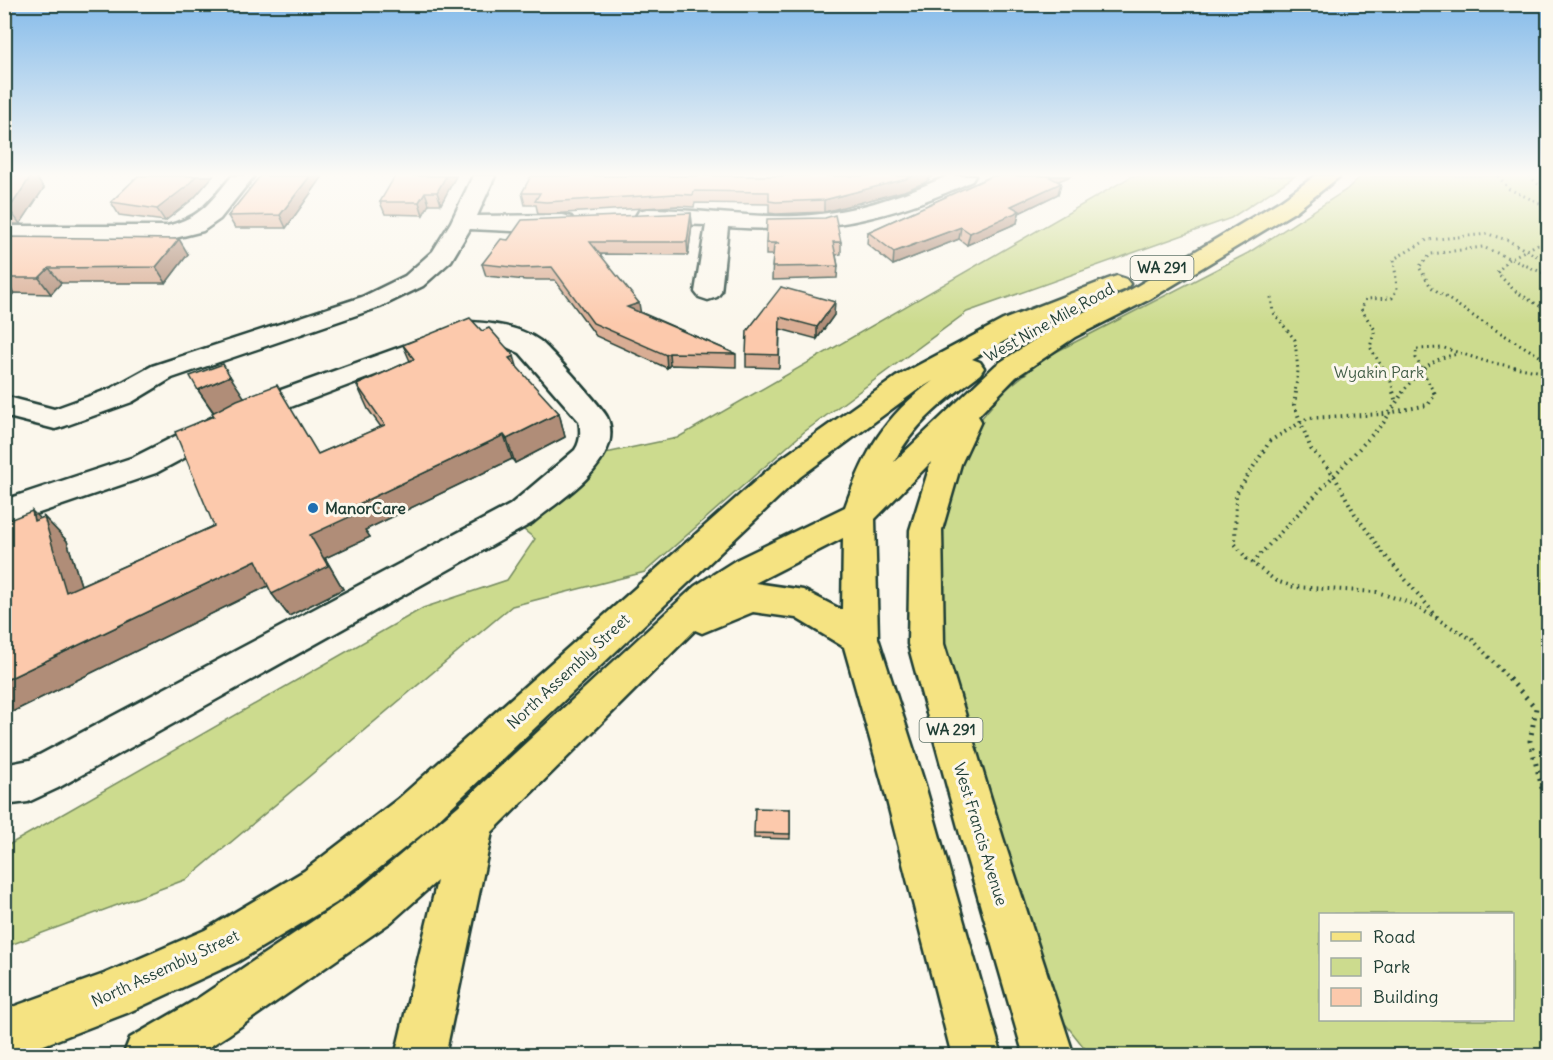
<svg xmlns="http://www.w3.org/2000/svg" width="1553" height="1060" font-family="Delius,sans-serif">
<rect width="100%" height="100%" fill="#fbf7ec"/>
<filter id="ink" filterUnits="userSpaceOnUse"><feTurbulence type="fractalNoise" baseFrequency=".0167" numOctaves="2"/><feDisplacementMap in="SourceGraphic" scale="12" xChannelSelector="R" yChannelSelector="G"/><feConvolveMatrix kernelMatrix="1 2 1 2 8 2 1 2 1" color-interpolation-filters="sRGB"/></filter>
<g filter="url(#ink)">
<!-- green -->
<g fill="#ccdb8e" stroke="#768c61" stroke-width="1.5" fill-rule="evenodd">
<polygon points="1132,176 1295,176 1231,218 967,312 804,432 645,572 512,606 187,879 5,947 5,847 423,608 507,580 535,539 519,526 606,453 677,438"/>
<path d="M1361 176H1548V1055H1090L1063 1021 949 693 931 573 965 438 1005 390 1048 356 1248 253 1346 190ZM1320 914H1512V1020H1320Z"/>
</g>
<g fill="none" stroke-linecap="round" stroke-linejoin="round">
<!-- minor casing -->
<g stroke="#1f3d34" stroke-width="5">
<g id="minor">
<path d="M232 176H254L220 219 203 231 167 240H4V226H167C202 217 210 202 232 176Z"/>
<polygon points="473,176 495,176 477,216 563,215 571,217 575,222 571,227 563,229 512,231 470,229 451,261 423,286 380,307 172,378 132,402 65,426 55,429 4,416 4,396 54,409 112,388 152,366 362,297 405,276 433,251 451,222"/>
<path d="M947 176H975L972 181C889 220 820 234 728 227L721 292 717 297 708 300 699 297 695 292 706 225 647 223 639 221 636 216 639 211 647 209C697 209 747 218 797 216 849 214 900 197 947 176Z"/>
<path d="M470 322C493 323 521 327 540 341 550 349 602 407 607 417 611 425 611 436 609 444 598 478 558 501 532 523L58 788 28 802 4 805V765L30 760 510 505 575 450C581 441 581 431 579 421L520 353 489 339 473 338 251 422 156 473 4 525V500L134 457 231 408Z"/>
</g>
</g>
<!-- major casing -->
<g stroke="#1f3d34" stroke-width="5">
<path id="major" d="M1315 176H1340L1296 211 1150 299 1075 337 1016 377 978 416 981 421 961 464 942 530 944 644 1003 838 1074 1056H1024L961 838 908 644 910 530 931 462 875 519 878 638 925 785 1002 1056H952L883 785 844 647 796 618 753 612 702 633 695 630 492 832 445 1056H395L437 881 391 922 228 1035 195 1056H123L130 1038 194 1001 359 890 458 806 695 586 736 560 845 507C865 452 884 416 933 381L916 391 800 477 428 829 336 903 237 962 127 1013 15 1056H4V1010L104 974 205 930 304 871 398 799 778 461 896 377 1003 320 1108 279 1117 276 1126 279 1130 284 1126 289 1021 332 972 359 980 362 984 368 980 374C943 402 916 421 894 462L996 365 1057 325 1132 289 1280 201ZM843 538 842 610 803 590 755 583Z"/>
</g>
<!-- path-far2 -->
<g stroke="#1f3d34" stroke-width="3" stroke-dasharray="1.5 4" stroke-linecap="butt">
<polyline points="1498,176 1509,189 1548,207"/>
<polyline points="1529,176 1548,193"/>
<polyline points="1548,239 1507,260 1497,273 1515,291 1548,311"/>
<polyline points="1548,275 1483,247 1431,254 1419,267 1431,287 1479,320 1548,361"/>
<polyline points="1271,297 1273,312 1295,340 1298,371 1295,393"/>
<polyline points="1394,393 1391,382 1370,347 1375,330 1361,309 1366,299 1392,298 1397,289 1394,259 1427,240 1488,234 1507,240 1548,262"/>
<path d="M1402 393C1419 371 1430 358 1459 354"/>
<polyline points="1434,393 1416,358 1416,349 1444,348 1488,362 1548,373"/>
</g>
<!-- path-far1 -->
<g stroke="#1f3d34" stroke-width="4" stroke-dasharray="1.5 4.5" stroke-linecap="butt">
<polyline points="1296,392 1294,405 1311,449 1333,474 1355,514 1383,553 1439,619"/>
<polyline points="1393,392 1396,402"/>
<polyline points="1434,392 1435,394 1428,405 1383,414 1308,418 1270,441 1236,494 1235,544 1247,559 1276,581 1294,587 1377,592 1410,603 1473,640 1510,680"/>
<polyline points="1252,563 1384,422 1403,392"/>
</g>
<!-- path -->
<polyline stroke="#1f3d34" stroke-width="5" stroke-dasharray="2 6" stroke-linecap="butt" points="1509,679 1536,708 1530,741 1548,811"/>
<!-- minor -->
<use href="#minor" fill="#fbf7ec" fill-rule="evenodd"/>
<!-- major -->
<use href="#major" fill="#f5e382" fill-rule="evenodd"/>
</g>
<!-- wall -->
<g fill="#d9ad94" stroke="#1f3d34" stroke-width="1.5">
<polygon points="4,176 44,188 20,224 4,224"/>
<polygon points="138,176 213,176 194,198 165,221 119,215 111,202"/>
<polygon points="260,176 323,176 286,228 235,228 228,216"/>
<polygon points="456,176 441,204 429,204 423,215 385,214 380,202"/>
<polygon points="531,176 933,176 924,183 904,191 824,212 776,214 769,213 769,204 695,203 694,207 676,206 549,214 538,214 536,205 525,205 522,193"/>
<polygon points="992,176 1071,176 1058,181 1061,183 1058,194 1019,213 1017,223 967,245 959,239 893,265 867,244 868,232"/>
<polygon points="691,213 692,225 688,255 600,254 640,312 736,354 736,367 670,365 667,368 596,336 555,280 526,280 486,276 482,264 508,240"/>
<polygon points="4,237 188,254 166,283 61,283 51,294 14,293 4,303"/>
<polygon points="841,242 841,254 836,255 838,266 837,278 772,280 773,255 766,255 766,243"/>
<polygon points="781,287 834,315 817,339 780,329 779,368 746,367 746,354"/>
<polygon points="482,331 559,413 565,437 515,463 512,459 365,530 370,537 325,558 343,589 289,616 272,594 268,586 4,716 40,519 44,517 67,541 81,585 214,526 213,412 198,390 244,397 318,454 381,427 368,409 357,385 410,361 403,345"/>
<polygon points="790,809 790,839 754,838 754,833"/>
</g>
<!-- shaded-wall -->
<g fill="#b08d78" stroke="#1f3d34" stroke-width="1.5">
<polygon points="31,176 35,176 44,188 20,224 9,209"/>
<polygon points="196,176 213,176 194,198 165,221 157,209"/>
<polygon points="310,176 323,176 286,228 280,215"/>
<polygon points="446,176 456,176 441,204 437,192"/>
<polygon points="913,176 933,176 924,183 904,191 824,212 824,200"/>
<polygon points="1046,176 1071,176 1043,187"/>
<polygon points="1061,183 1058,194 1019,213 1017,223 967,245 970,233 1011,206"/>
<polygon points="425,192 429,204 423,215 419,202"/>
<polygon points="691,213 692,225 688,255 687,242"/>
<polygon points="961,227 959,239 893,265 894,252"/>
<polygon points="179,239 188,254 166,283 156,267"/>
<polygon points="49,268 61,283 51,294 39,278"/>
<polygon points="4,281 14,293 4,303"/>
<polygon points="835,302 834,315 817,339 817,327"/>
<polygon points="639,303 641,315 627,307"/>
<polygon points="669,353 670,365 667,368 666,355"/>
<polygon points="514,356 521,380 509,358"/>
<polygon points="230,376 246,400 215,414 198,390"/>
<polygon points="559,413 565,437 515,463 507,439"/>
<polygon points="504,435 512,459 365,530 370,537 325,558 343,589 289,616 272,594 310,535 352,507"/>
<polygon points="32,511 46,525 44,517 67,541 90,614 66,592 34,521"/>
<polygon points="256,560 274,583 4,716 4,681"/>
</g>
<!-- building -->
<g fill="#fcc9ac" stroke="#1f3d34" stroke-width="1.5">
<polygon points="4,176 31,176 9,209 4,209"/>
<polygon points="138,176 196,176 187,186 157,209 111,202"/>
<polygon points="260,176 310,176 280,215 228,216"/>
<polygon points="395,176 446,176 437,192 425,192 419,202 380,202"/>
<polygon points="531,176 913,176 906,179 824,200 776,202 769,201 769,192 694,191 693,195 675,194 546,202 535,201 540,193 522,193"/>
<polygon points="992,176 1048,176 1061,183 1011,206 1020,211 970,233 961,227 894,252 868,232"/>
<polygon points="691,213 687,242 590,242 639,303 627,307 736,354 669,353 666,355 593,323 552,267 522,268 482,264 501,239 508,240 522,220"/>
<polygon points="835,215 841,242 833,242 838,266 772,267 774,245 779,243 766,243 767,219 825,218"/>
<polygon points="4,237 179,239 156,267 49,268 39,278 4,278"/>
<polygon points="781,287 835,302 817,327 780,317 779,355 746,354 747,331"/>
<polygon points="470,318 482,331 489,328 514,356 509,358 559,413 507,439 504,435 352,507 356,514 310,535 328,566 272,594 256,560 4,681 4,522 32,511 34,521 44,517 66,592 214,526 175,432 214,416 212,413 237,400 277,385 318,454 385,425 357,385 414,359 403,345"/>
<polygon points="223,364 230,376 198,390 190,376"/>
<polygon points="755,808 790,809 790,834 754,833"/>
</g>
</g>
<!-- sky -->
<linearGradient id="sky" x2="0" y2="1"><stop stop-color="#85bbea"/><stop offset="0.54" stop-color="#fdfbf6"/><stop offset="1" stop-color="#fdfbf6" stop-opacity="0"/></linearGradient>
<rect width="1553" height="324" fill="url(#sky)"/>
<!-- markers -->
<circle fill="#1f6fb2" stroke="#fbf7ec" stroke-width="2" cx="313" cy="508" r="6"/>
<g text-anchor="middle" stroke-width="6" stroke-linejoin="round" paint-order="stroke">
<!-- shield labels -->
<g fill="#fbf7ec" stroke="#61756b" stroke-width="1.5">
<rect x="1130.5" y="256" width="63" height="24" rx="4.5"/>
<rect x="919.5" y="718" width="63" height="24" rx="4.5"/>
</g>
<g font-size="15" font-weight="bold" fill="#1f3d34">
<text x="1162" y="273">WA 291</text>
<text x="951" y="735">WA 291</text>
</g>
<!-- street labels -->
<g font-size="16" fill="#1f3d34" stroke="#fbf7ec">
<text transform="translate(1049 322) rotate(-29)" y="6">West Nine Mile Road</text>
<text transform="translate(568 671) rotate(-43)" y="6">North Assembly Street</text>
<text transform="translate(981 834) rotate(73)" y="6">West Francis Avenue</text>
<text transform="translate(165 968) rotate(-25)" y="6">North Assembly Street</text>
</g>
<!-- park labels -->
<g font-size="16" fill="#425d46" stroke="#fbf7ec">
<text x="1379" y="378">Wyakin Park</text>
</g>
<!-- poi labels -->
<g font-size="16" font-weight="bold" fill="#1f3d34" stroke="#fbf7ec" text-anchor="start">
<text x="325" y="514">ManorCare</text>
</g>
</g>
<!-- margin -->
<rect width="1553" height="1060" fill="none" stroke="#fbf7ec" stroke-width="24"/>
<rect x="12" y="12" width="1529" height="1036" fill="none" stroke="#1f3d34" stroke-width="2" filter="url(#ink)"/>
<!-- legend -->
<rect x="1319" y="913" width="195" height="108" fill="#fbf7ec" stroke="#a3ada2" stroke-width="1.5"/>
<rect x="1331" y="932" width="30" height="9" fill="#f5e382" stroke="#a3ada2" stroke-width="1.5"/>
<text x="1373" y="943" font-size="18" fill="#1f3d34">Road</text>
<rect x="1331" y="958" width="30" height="18" fill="#ccdb8e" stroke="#a3ada2" stroke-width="1.5"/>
<text x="1373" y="973" font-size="18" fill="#1f3d34">Park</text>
<rect x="1331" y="988" width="30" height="18" fill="#fcc9ac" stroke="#a3ada2" stroke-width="1.5"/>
<text x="1373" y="1003" font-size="18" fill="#1f3d34">Building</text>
</svg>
